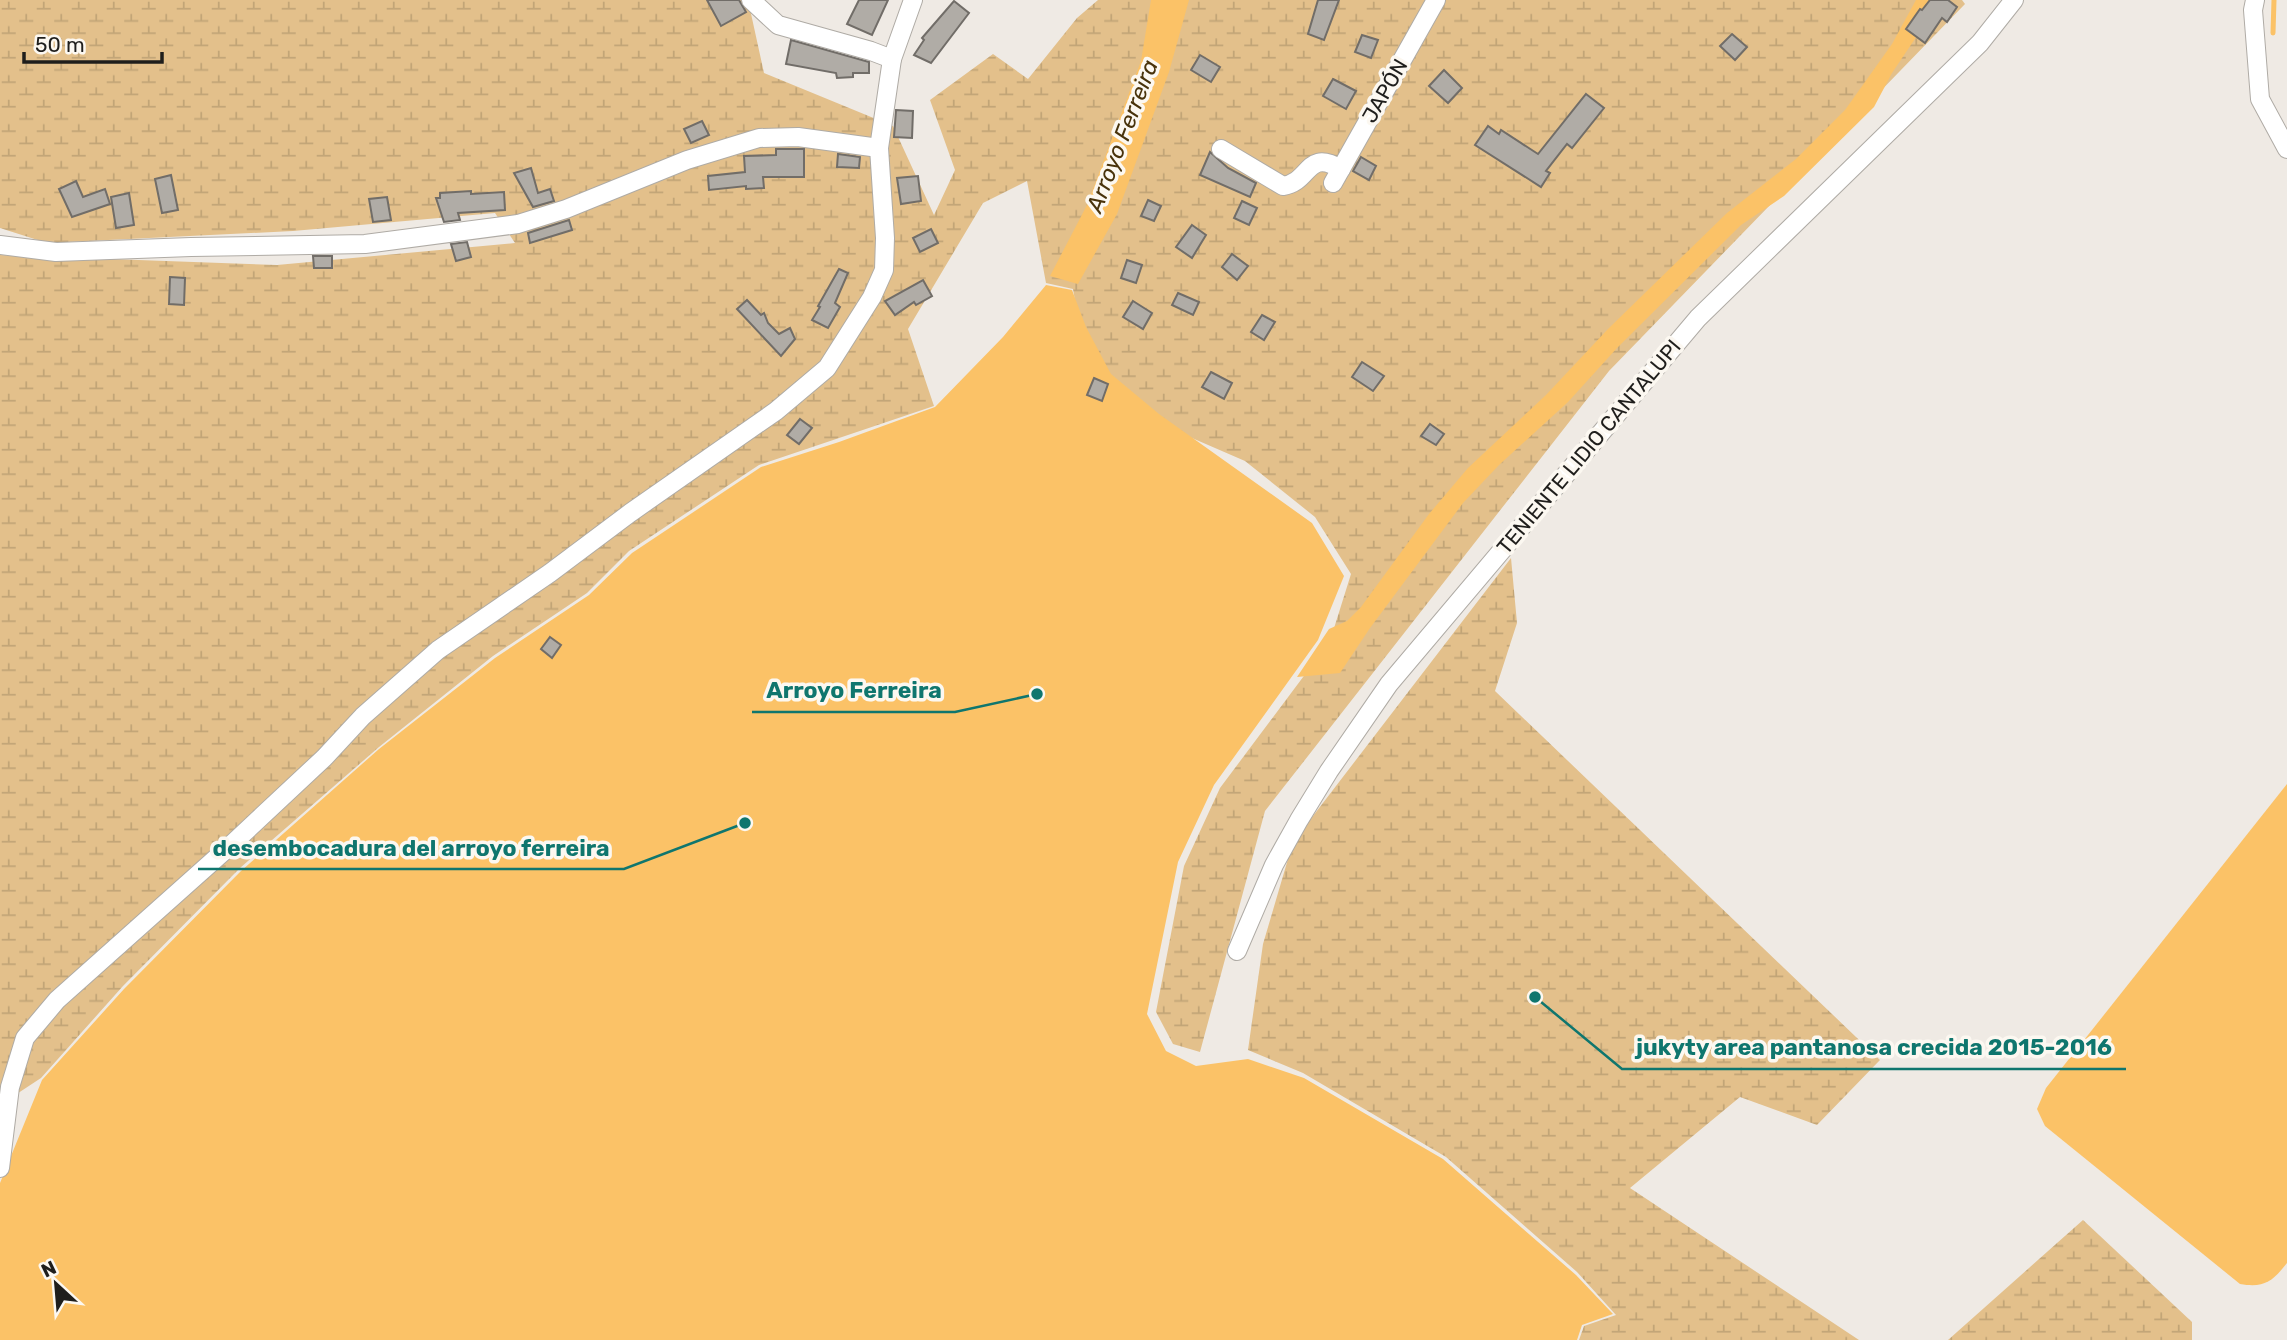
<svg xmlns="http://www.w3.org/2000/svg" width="2287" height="1340" font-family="Rubik,sans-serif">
<defs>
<pattern id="wetland-marsh" width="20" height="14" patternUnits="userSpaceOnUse" patternTransform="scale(1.75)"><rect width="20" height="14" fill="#e3c08b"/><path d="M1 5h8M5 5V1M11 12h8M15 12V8" fill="none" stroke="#c2a577"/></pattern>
</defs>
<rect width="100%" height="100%" fill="#efeae4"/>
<!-- wetland -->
<g fill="url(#wetland-marsh)">
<polygon points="0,0 748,0 764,73 893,126 934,215 955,170 930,100 993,54 1028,79 1077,18 1098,0 1962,0 1965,4 1609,371 1265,811 1200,1052 1173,1044 1156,1012 1184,866 1220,788 1330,641 1351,574 1315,517 1245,461 1155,422 1107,386 1080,330 1073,289 1046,283 1027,181 983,203 908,329 934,406 759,465 629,551 587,593 493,656 379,747 240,868 123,986 41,1078 0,1105 0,255 277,265 515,243 495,213 293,231 47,243 0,228"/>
<polygon points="1511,558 1517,623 1495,691 1880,1060 1817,1125 1740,1097 1630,1188 1859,1340 1579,1340 1584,1326 1616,1315 1577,1272 1446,1157 1303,1073 1248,1050 1263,944 1293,842"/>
<polygon points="2083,1220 2192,1322 2192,1340 1948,1340"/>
</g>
<!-- water -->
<g fill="#fbc267">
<polygon points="1151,0 1189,0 1169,72 1117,214 1078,284 1050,276 1087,205 1141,61"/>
<polygon points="1916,0 1941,0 1892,73 1874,107 1784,196 1741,225 1617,348 1568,402 1499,465 1463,503 1370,628 1340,673 1297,677 1329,629 1347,621 1361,607 1429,514 1468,468 1546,395 1608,329 1727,213 1796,159 1845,110 1892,44"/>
<polygon points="1046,285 1072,290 1086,327 1111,374 1159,414 1312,523 1344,576 1318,640 1214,785 1178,862 1147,1014 1166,1051 1196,1066 1248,1059 1304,1078 1443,1159 1576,1275 1613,1314 1582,1325 1577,1340 0,1340 0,1183 42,1080 124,989 241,871 379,749 495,658 589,595 632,553 761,467 839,442 935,407 1003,337"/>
<path d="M2287 784V1263C2272 1282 2264 1288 2240 1284L2045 1126 2037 1109 2046 1088Z"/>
</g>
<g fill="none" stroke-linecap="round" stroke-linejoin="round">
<!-- stream -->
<polyline stroke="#fbc267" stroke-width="5" points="2273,33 2274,0"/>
</g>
<!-- building -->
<g fill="#b0aca6" stroke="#716d68" stroke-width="2">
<polygon points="707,0 739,0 746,12 721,26"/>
<polygon points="859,0 888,0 872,35 847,24"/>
<polygon points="1318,0 1339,0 1324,40 1308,34"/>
<polygon points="1930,0 1948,0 1957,7 1947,22 1942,18 1925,43 1906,29 1920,9 1922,10"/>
<polygon points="954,1 969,13 931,63 914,55 924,40 922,38"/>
<polygon points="1732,34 1747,47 1735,60 1720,46"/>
<polygon points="1362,35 1378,40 1371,58 1355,52"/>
<polygon points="791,40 869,62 869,73 853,73 853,77 837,78 836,73 786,64"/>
<polygon points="1200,55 1220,67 1211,82 1191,70"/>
<polygon points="1444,70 1462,88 1448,103 1429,86"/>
<polygon points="1333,79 1356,91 1346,109 1323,96"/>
<polygon points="1586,94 1604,108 1572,148 1567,144 1546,171 1550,173 1541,187 1475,145 1488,126 1499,134 1501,130 1538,154"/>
<polygon points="896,110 913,111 912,138 894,137"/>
<polygon points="702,121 709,135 691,143 684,129"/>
<polygon points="776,149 804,149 804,177 763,177 764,188 746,189 746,186 709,190 708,176 745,172 744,156 776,155"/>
<polygon points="1210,152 1228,168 1256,183 1250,197 1200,175"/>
<polygon points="838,154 860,157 859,168 837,167"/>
<polygon points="1361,157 1376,166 1369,180 1353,171"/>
<polygon points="531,168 538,193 550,189 554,201 533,207 514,173"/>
<polygon points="171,175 178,210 162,213 155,179"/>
<polygon points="918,176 921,201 901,204 897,178"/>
<polygon points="76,181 83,197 105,189 110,204 72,217 59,189"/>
<polygon points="471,191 471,194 504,192 505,210 458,213 460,220 444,222 436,198 440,198 440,193"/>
<polygon points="129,193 134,225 116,228 111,197"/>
<polygon points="387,197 391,220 373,222 369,199"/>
<polygon points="1148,200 1161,206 1154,221 1141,216"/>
<polygon points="1242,201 1257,208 1249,225 1234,218"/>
<polygon points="569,220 572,230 530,243 528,233"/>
<polygon points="1192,225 1206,235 1192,258 1176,247"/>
<polygon points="931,229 938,243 920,252 913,238"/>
<polygon points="467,242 471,257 456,261 451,244"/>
<polygon points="1232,254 1248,266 1237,280 1222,267"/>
<polygon points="313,256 332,256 332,268 314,268"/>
<polygon points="1127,260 1142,265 1136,283 1121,278"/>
<polygon points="839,269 848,273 835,303 840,307 828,328 812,320 820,307 818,306"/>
<polygon points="170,277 185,278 184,305 169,304"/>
<polygon points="923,280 932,296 916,305 914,302 895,315 885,301"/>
<polygon points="1178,293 1199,302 1193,315 1172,305"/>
<polygon points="747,300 761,315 764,313 768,323 779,334 790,328 795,339 781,356 737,309"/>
<polygon points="1133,301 1152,313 1143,329 1123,317"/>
<polygon points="1262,315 1275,322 1264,340 1251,332"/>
<polygon points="1362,362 1384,376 1373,391 1352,377"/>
<polygon points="1211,372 1232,383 1224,399 1202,387"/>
<polygon points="1094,378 1108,384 1102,401 1087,395"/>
<polygon points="800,419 812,428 799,444 787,435"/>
<polygon points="1430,424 1444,434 1436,445 1421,436"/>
<polygon points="550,637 561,645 552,658 541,649"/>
</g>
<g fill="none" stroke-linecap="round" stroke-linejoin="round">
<!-- minor casing -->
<g stroke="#afaba5" stroke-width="20">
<g id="minor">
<polyline points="751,0 778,25 871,51 892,59 913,0"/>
<polyline points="2255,0 2253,10 2260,99 2287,149"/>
<path d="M1221 149 1283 186C1311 182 1306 148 1341 169"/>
<polyline points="1333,183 1436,0"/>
<polyline points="0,245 56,252 191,247 365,244 518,224 566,209 687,160 759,138 798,137 879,148"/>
<polyline points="1237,951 1274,865 1299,820 1329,771 1389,684 1698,318 1980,43 2014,0"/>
<polyline points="0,1168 10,1087 25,1038 57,1000 232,844 324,758 363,716 438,650 550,573 630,513 776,411 827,368 872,297 884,270 885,238 879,148 892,59"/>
</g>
</g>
<!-- minor -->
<use href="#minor" stroke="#fff" stroke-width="18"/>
</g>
<g text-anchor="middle" stroke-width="7" stroke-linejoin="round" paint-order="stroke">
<!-- street labels -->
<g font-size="21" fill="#1f1e1c" stroke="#fcf8f1">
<text transform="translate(1385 91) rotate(-60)" y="7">JAPÓN</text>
<text transform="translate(1589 447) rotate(-50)" y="7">TENIENTE LIDIO CANTALUPI</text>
</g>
<!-- water labels -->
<g font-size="23" font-style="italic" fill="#49330b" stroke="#fcf8f1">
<text transform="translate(1122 136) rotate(-69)" y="8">Arroyo Ferreira</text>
</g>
</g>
<!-- callouts -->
<path fill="none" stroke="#0f766e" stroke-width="2.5" d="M1037 694L955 712H752M745 823L624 869H198M1535 997L1622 1069H2126"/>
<g fill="#0f766e" stroke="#fcf8f1" stroke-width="2.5">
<circle cx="1037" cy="694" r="7"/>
<circle cx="745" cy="823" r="7"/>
<circle cx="1535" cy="997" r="7"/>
</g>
<g font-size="23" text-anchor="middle" font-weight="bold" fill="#0f766e" stroke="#fcf8f1" stroke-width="7" stroke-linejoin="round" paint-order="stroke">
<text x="854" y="698">Arroyo Ferreira</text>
<text x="411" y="856">desembocadura del arroyo ferreira</text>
<text x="1874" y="1055">jukyty area pantanosa crecida 2015-2016</text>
</g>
<!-- north arrow -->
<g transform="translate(56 1284) rotate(334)" stroke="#fcf8f1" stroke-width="5" paint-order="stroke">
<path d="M0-5L12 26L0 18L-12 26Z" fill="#1f1e1c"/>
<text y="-10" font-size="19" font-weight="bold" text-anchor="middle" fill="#1f1e1c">N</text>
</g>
<!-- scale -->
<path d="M24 52v10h138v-10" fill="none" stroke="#1f1e1c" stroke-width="3.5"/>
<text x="35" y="52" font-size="21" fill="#1f1e1c" stroke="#fcf8f1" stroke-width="5" paint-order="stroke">50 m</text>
</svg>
